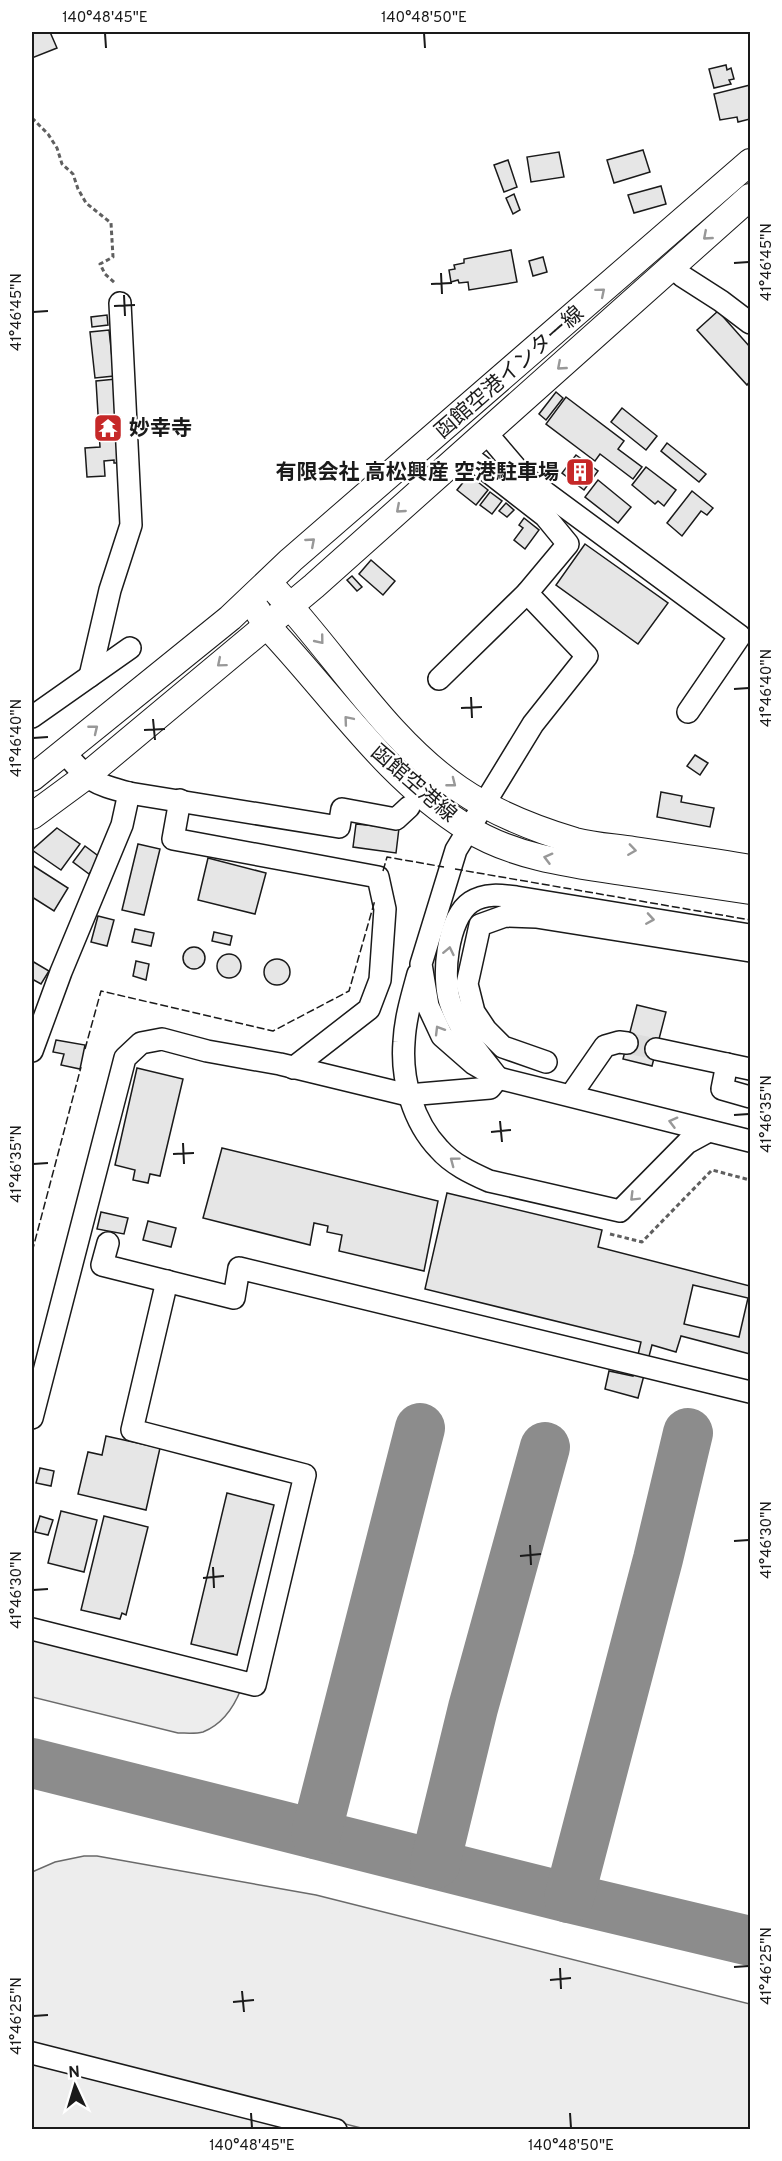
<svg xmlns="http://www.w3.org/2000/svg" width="782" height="2161" font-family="Overpass,'Noto Sans JP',sans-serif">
<rect width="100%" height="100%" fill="#fff"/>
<!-- green -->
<g fill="#ededed" stroke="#6a6a6a" stroke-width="1.5">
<path d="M32 1636 241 1689C234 1707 223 1724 203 1732 196 1734 186 1733 178 1733L32 1697Z"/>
<polygon points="84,1856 97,1856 316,1895 750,2004 750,2129 365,2129 32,2045 32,1872 55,1862"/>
<polygon points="32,2060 308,2129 32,2129"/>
</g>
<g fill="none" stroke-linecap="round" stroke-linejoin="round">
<!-- taxiway -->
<g stroke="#8c8c8c" stroke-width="50">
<polyline points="32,1763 569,1898 750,1941"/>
<polyline points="316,1834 420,1428"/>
<polyline points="435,1864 473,1708 545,1447"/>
<polyline points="569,1898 658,1559 688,1433"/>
</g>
</g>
<!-- building -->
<g fill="#e6e6e6" stroke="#1a1a1a" stroke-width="1.5" fill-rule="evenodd">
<polygon points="32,32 50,32 57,48 32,58"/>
<polygon points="726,65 727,70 731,68 734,79 729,80 731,84 714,88 709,69"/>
<polygon points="750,85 750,119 738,122 737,117 720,120 714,94"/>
<polygon points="643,150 650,172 614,183 607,160"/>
<polygon points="559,152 564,177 531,182 527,157"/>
<polygon points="508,160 517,187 504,192 494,165"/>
<polygon points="661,186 666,204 634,213 628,195"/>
<polygon points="514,194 520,210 513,214 506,198"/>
<polygon points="511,250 517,282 469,290 468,282 459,283 458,280 451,282 449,270 455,269 454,265 464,263 464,259"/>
<polygon points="543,257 547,272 533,276 529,261"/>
<polygon points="718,311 750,347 750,381 747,385 697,330"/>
<polygon points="107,315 108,325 92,327 91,317"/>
<polygon points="109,330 114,376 95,378 90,332"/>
<polygon points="116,379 122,463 114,463 114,460 104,461 105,476 87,477 85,448 100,447 96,381"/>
<polygon points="556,392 563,398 546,420 539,414"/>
<polygon points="566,397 624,441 618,449 642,467 633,479 600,454 595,461 546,424"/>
<polygon points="622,408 657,436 646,450 611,422"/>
<polygon points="667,443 706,474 699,482 661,451"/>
<polygon points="576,455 598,471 584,490 562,473"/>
<polygon points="646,467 676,490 664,506 658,501 655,504 632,485"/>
<polygon points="469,475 488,490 476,505 457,490"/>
<polygon points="598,480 631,507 618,523 585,497"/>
<polygon points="692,491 713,508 707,515 701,511 682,536 667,523"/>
<polygon points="490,492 502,501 492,514 480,505"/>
<polygon points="506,503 514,510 507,517 499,511"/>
<polygon points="524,518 539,530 525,549 514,540 523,528 519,525"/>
<polygon points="585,544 668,603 638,644 556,585"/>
<polygon points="371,560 395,581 383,595 359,574"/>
<polygon points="352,576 362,587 357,591 347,580"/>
<polygon points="695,755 708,763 700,775 687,766"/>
<polygon points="661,792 682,796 681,802 714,808 710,827 657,817"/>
<polygon points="356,824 399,828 396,853 353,847"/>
<polygon points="57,828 80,844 61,870 32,850"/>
<polygon points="138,844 160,849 144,915 122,910"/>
<polygon points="85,846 101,858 89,874 73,862"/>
<polygon points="208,858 266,873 255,914 198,900"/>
<polygon points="32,865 68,888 54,911 32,897"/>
<polygon points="98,916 114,920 107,946 91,942"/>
<polygon points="135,929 154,933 151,946 132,942"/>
<polygon points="214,932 232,936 230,945 212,941"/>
<circle cx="194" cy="958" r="11"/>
<circle cx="229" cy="966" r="12"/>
<circle cx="277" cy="972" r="13"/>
<polygon points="32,961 49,971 41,984 32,979"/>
<polygon points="136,961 149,964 146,980 133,976"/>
<polygon points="637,1005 666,1012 652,1066 623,1059"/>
<polygon points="56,1040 85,1045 80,1069 61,1065 64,1054 53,1052"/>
<polygon points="137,1068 183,1079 160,1176 150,1174 148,1183 133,1180 135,1170 115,1165"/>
<polygon points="222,1148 438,1201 424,1271 339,1251 342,1235 327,1232 328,1226 314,1223 310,1245 203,1218"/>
<path d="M447 1193 602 1230 598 1247 750 1286V1354L681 1336 676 1352 652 1345 638 1398 605 1389 609 1371 633 1376 641 1342 425 1289ZM693 1285 748 1298 739 1337 684 1324Z"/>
<polygon points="101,1212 128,1218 124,1234 97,1229"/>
<polygon points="148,1221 176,1228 171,1247 143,1240"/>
<polygon points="106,1436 160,1448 146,1510 78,1494 88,1452 102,1455"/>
<polygon points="40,1468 54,1471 51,1486 36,1483"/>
<polygon points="227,1493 274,1505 237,1655 191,1644"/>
<polygon points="61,1511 97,1520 84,1572 48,1563"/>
<polygon points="40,1516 53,1520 48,1535 35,1532"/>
<polygon points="104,1516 148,1527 126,1615 122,1613 120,1619 81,1610"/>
</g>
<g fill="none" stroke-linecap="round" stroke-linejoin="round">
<!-- minor-tunnel -->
<polyline stroke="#ddd" stroke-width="21" stroke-dasharray="21 10" stroke-linecap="butt" points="627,1043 656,1049"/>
<!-- minor casing -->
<g stroke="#1a1a1a" stroke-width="24">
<g id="minor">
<polyline points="682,276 721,301 750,323"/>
<polyline points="494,442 523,476 740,636 688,712"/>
<polyline points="527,593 587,656 533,724 456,850 421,964 428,1006 442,1036 474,1064 498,1078 750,1141"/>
<polyline points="90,676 110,590 131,525 120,303"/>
<polyline points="439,679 527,593 568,544 545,516 473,460"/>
<polyline points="32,717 130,648"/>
<path d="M65 753C90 782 92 783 129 793L339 827 342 809 396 819 409 807"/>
<polyline points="180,800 173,839 378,877 385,909 380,980 369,1009 293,1068"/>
<path d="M418 974C412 996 405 1019 404 1042 401 1079 413 1122 439 1149 452 1164 471 1173 489 1181L620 1211 687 1143 709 1131"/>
<polyline points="656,1049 750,1069"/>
<polyline points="32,1051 61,972 122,825 129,793"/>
<polyline points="546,1062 503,1047 486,1030 474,1012 467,984 480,925 505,916 536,917 750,951"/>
<polyline points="727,1064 722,1089 750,1097"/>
<polyline points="571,1095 605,1046 619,1042 627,1043"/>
<polyline points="108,1243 102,1265 234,1298 239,1268 750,1392"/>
<path d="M32 1418 125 1058 141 1043 162 1039 207 1051 280 1064 408 1095 490 1088 498 1078C480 1055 461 1033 451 1005 441 979 447 918 471 902 485 893 501 895 516 897L750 935"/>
<polyline points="32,1629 255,1685 305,1475 132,1430 167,1281"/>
<polyline points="32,2053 336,2130"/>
</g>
</g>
<!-- major casing -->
<g stroke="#1a1a1a" stroke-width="28">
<g id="major">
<path d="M277 592C338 657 385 738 459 789 494 813 535 829 575 841 594 846 614 847 634 850 673 856 712 861 750 868"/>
<path d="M257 610 266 625C332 694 385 777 467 828 514 858 575 865 629 873 669 879 710 885 750 891"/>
<polyline points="32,778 230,618 291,560 750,162"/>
<polyline points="32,816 85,777 314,586 750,197"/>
</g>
</g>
<!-- path -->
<g stroke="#5f5f5f" stroke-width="3" stroke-dasharray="4.5 3" stroke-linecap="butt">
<polyline points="32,118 48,134 57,148 62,164 73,174 78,189 86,203 111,223 113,257 100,264 105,274 116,284"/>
<polyline points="610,1234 642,1242 712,1170 750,1180"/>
</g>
<!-- minor -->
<use href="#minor" stroke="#fff" stroke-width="21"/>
<!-- major -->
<use href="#major" stroke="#fff" stroke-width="26"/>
<!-- fence -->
<g stroke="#1a1a1a" stroke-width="1.5" stroke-dasharray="8 3" stroke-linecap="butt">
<polyline points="455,869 750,920"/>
<polyline points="383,871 387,857 444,867"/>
<polyline points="85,1049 101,991 273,1031 349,991 375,900"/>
<polyline points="32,1252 81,1067"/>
</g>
</g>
<!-- one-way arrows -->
<defs><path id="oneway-chevron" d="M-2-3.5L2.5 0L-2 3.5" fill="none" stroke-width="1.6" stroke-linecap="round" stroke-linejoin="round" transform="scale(1.5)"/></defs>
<g stroke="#989898">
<use href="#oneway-chevron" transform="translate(707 236) rotate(139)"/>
<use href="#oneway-chevron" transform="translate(601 292) rotate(-40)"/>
<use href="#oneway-chevron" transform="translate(561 366) rotate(139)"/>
<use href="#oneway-chevron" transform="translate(400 509) rotate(139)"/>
<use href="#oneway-chevron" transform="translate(311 542) rotate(-41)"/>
<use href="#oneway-chevron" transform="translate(320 640) rotate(51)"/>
<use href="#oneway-chevron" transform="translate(221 663) rotate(140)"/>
<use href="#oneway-chevron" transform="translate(348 720) rotate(-130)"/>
<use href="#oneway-chevron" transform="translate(94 729) rotate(-39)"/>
<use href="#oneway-chevron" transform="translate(452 783) rotate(38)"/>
<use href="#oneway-chevron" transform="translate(632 850) rotate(8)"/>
<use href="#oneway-chevron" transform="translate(548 858) rotate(-165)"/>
<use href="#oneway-chevron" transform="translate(650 919) rotate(9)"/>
<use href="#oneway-chevron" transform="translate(449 951) rotate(-78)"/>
<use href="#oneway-chevron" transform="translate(439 1030) rotate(-121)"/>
<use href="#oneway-chevron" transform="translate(673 1122) rotate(-165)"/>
<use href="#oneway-chevron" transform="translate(454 1161) rotate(-143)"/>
<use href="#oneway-chevron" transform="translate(634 1197) rotate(135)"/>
</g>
<!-- ticks -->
<path fill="none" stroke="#1a1a1a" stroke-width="2" d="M105 33 106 48M424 33 425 48M734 263 749 262M441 273 442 294M431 284 452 283M124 295 125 316M114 306 135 305M33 312 48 311M734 689 749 688M471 697 472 718M461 708 482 707M153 719 155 740M144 730 165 729M33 738 48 737M734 1115 749 1114M500 1121 502 1142M491 1132 511 1130M183 1143 184 1164M173 1154 194 1153M33 1164 48 1163M734 1541 749 1540M530 1545 531 1565M520 1556 541 1554M213 1567 214 1588M203 1578 224 1576M33 1590 48 1589M734 1967 749 1966M560 1968 561 1989M550 1980 571 1978M242 1991 244 2012M233 2002 254 2000M33 2016 48 2015M251 2113 252 2128M570 2113 571 2128"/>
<!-- icons -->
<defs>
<g id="temple-square" transform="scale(1.5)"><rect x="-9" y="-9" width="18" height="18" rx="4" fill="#c62828" stroke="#fff"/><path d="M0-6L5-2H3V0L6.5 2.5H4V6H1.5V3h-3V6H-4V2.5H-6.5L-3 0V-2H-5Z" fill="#fff"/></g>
<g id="building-square" transform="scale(1.5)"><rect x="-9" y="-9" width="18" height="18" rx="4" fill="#c62828" stroke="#fff"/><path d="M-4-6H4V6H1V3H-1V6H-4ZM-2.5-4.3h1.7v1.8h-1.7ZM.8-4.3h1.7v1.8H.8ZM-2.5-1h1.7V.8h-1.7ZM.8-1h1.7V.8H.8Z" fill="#fff"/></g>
</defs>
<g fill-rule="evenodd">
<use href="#temple-square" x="108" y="428"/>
<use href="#building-square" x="580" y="472"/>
</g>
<g text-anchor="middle" stroke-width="4.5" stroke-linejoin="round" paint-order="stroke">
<!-- street labels -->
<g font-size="21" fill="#1a1a1a" stroke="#fff">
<text transform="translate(509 372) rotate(-41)" y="7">函館空港インター線</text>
<text transform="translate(414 783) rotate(41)" y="7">函館空港線</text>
</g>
<!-- poi labels -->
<g font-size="21" font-weight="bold" fill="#1a1a1a" stroke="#fff" text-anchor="start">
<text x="129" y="435">妙幸寺</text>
<text x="559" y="479" text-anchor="end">有限会社 高松興産 空港駐車場</text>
</g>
</g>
<!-- border -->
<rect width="782" height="2161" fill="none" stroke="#ffffff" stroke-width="66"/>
<!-- north arrow -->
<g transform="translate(75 2086) rotate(356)" stroke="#ffffff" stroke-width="4.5" paint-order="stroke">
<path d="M0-4.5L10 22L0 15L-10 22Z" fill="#1a1a1a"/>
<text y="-9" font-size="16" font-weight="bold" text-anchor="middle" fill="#1a1a1a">N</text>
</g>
<rect x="33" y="33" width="716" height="2095" fill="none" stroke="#1a1a1a" stroke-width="2"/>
<g font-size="15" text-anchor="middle" fill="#1a1a1a">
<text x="105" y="22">140°48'45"E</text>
<text x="424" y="22">140°48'50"E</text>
<text transform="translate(766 262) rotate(-90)" y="5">41°46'45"N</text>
<text transform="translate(16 312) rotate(-90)" y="5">41°46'45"N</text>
<text transform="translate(766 688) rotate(-90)" y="5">41°46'40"N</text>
<text transform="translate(16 738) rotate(-90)" y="5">41°46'40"N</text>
<text transform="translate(766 1114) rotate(-90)" y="5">41°46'35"N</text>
<text transform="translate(16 1164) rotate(-90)" y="5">41°46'35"N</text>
<text transform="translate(766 1540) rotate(-90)" y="5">41°46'30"N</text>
<text transform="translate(16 1590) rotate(-90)" y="5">41°46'30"N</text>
<text transform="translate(766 1966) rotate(-90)" y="5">41°46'25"N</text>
<text transform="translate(16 2016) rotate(-90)" y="5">41°46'25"N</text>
<text x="252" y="2150">140°48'45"E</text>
<text x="571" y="2150">140°48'50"E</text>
</g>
</svg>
